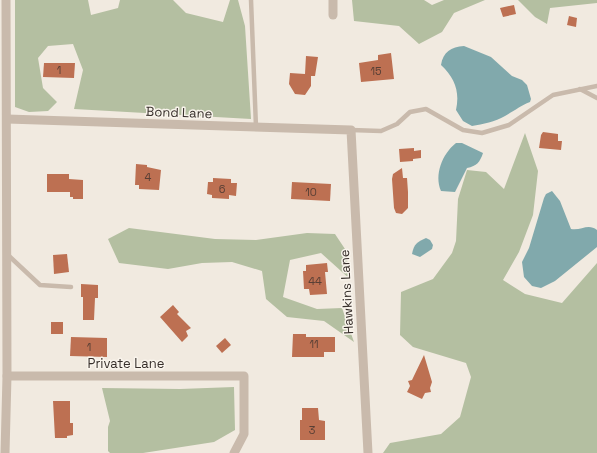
<svg xmlns="http://www.w3.org/2000/svg" width="597" height="453" font-family="'Space Grotesk',sans-serif">
<rect width="100%" height="100%" fill="#f1eae0"/>
<!-- green -->
<g fill="#b4bfa1">
<polygon points="15,0 88,0 91,15 118,8 120,0 173,0 186,13 223,22 230,0 238,0 245,26 251,119 74,109 83,70 73,44 48,46 38,58 43,88 57,102 48,111 29,112 15,107"/>
<polygon points="352,0 424,0 432,5 444,0 485,0 454,13 442,32 419,44 399,26 354,21"/>
<polygon points="518,0 597,0 597,3 550,8 547,24 535,17"/>
<polygon points="525,133 538,171 533,215 519,252 503,280 525,294 562,303 597,263 597,453 383,453 390,443 441,434 460,417 471,377 466,363 413,347 400,335 401,292 433,279 452,253 456,241 458,199 467,170 486,172 504,189"/>
<polygon points="129,228 215,239 256,240 307,233 335,234 345,249 351,280 321,253 290,260 283,297 317,309 342,308 354,342 324,321 287,317 266,299 262,271 232,262 202,263 168,269 119,263 108,239"/>
<polygon points="234,387 235,430 214,442 143,453 110,453 108,451 108,427 110,421 102,388 180,389"/>
</g>
<!-- water -->
<g fill="#81a9ac">
<path d="M464 46 491 57 512 76 522 80 527 85 531 99 530 102C520 106 514 111 505 116 495 122 483 124 472 126L463 121 456 110C460 92 455 78 441 65 443 52 451 47 464 46Z"/>
<path d="M456 143H462L483 153C480 162 477 166 467 168L455 192 441 191C434 175 442 154 456 143Z"/>
<path d="M552 191 560 201 571 229C581 231 588 223 597 230V247L555 281 541 288 532 286 524 277 522 262 529 248 544 198 546 194Z"/>
<path d="M426 238 430 240 433 245 432 249 420 257 412 254C414 244 417 242 426 238Z"/>
</g>
<!-- building -->
<g fill="#bd7052">
<polygon points="514,5 516,14 503,17 500,8"/>
<polygon points="569,16 577,18 576,27 567,25"/>
<polygon points="391,53 394,79 361,82 359,63 378,60 378,55"/>
<polygon points="306,56 318,57 315,76 311,76 311,86 305,95 295,94 289,84 290,73 305,74"/>
<polygon points="44,63 75,63 74,78 43,77"/>
<polygon points="543,132 558,134 558,141 562,141 561,150 539,148 541,135"/>
<polygon points="414,148 414,151 421,150 421,158 413,159 413,161 400,162 399,149"/>
<polygon points="136,164 147,165 147,167 161,170 159,190 139,189 139,185 135,185"/>
<polygon points="402,168 403,178 407,178 408,192 408,208 402,214 396,213 394,208 392,179 393,174"/>
<polygon points="47,174 69,174 69,179 83,180 83,199 73,199 73,197 70,197 70,192 47,192"/>
<polygon points="213,178 231,179 231,183 237,183 236,196 229,195 229,199 212,198 212,195 207,194 208,182 213,182"/>
<polygon points="292,182 331,184 330,201 291,199"/>
<polygon points="67,254 69,272 54,274 53,255"/>
<polygon points="327,263 328,272 325,272 327,294 310,295 309,289 304,289 303,271 306,271 306,265"/>
<polygon points="81,284 98,285 98,298 95,298 94,320 83,320 83,297 81,297"/>
<polygon points="173,305 179,312 177,314 191,328 186,331 188,336 182,342 160,317"/>
<rect x="51" y="322" width="12" height="12"/>
<polygon points="293,334 306,334 306,337 335,337 335,352 324,352 324,357 292,357"/>
<polygon points="71,337 107,338 107,357 70,356"/>
<polygon points="225,338 231,345 222,353 216,346"/>
<polygon points="424,355 432,382 430,388 431,392 425,393 422,399 407,392 410,386 408,381 412,380"/>
<polygon points="53,401 70,401 70,423 73,423 73,435 67,436 67,438 55,438"/>
<polygon points="302,408 318,408 319,420 325,421 325,440 300,440 300,420 302,420"/>
</g>
<g fill="none" stroke-linecap="round" stroke-linejoin="round">
<!-- lane -->
<g stroke="#c9baac" stroke-width="4.5">
<polyline points="251,0 256,127"/>
<polyline points="580,89 597,98"/>
<polyline points="351,130 381,131 397,124 410,112 426,109 463,130 482,133 509,125 553,95 597,86"/>
<polyline points="8,255 40,285 71,287"/>
</g>
<!-- street -->
<g stroke="#c9baac" stroke-width="9">
<polyline points="333,0 333,15"/>
<polyline points="7,119 351,130 368,453"/>
<polyline points="7,376 244,376 244,434 234,453"/>
<polyline points="5,453 7,376 6,0"/>
</g>
</g>
<g text-anchor="middle" stroke-width="3" stroke-linejoin="round" paint-order="stroke">
<!-- number labels -->
<g font-size="11" fill="#583f35">
<text x="59" y="74">1</text>
<text x="376" y="75">15</text>
<text x="148" y="181">4</text>
<text x="222" y="193">6</text>
<text x="311" y="196">10</text>
<text x="315" y="285">44</text>
<text x="314" y="348">11</text>
<text x="89" y="351">1</text>
<text x="312" y="434">3</text>
</g>
<!-- street labels -->
<g font-size="13" fill="#372f2b" stroke="#f9f4ec">
<text transform="translate(179 112) rotate(2)" y="5">Bond Lane</text>
<text transform="translate(346 292) rotate(-93)" y="5">Hawkins Lane</text>
<text x="126" y="368">Private Lane</text>
</g>
</g>
</svg>
